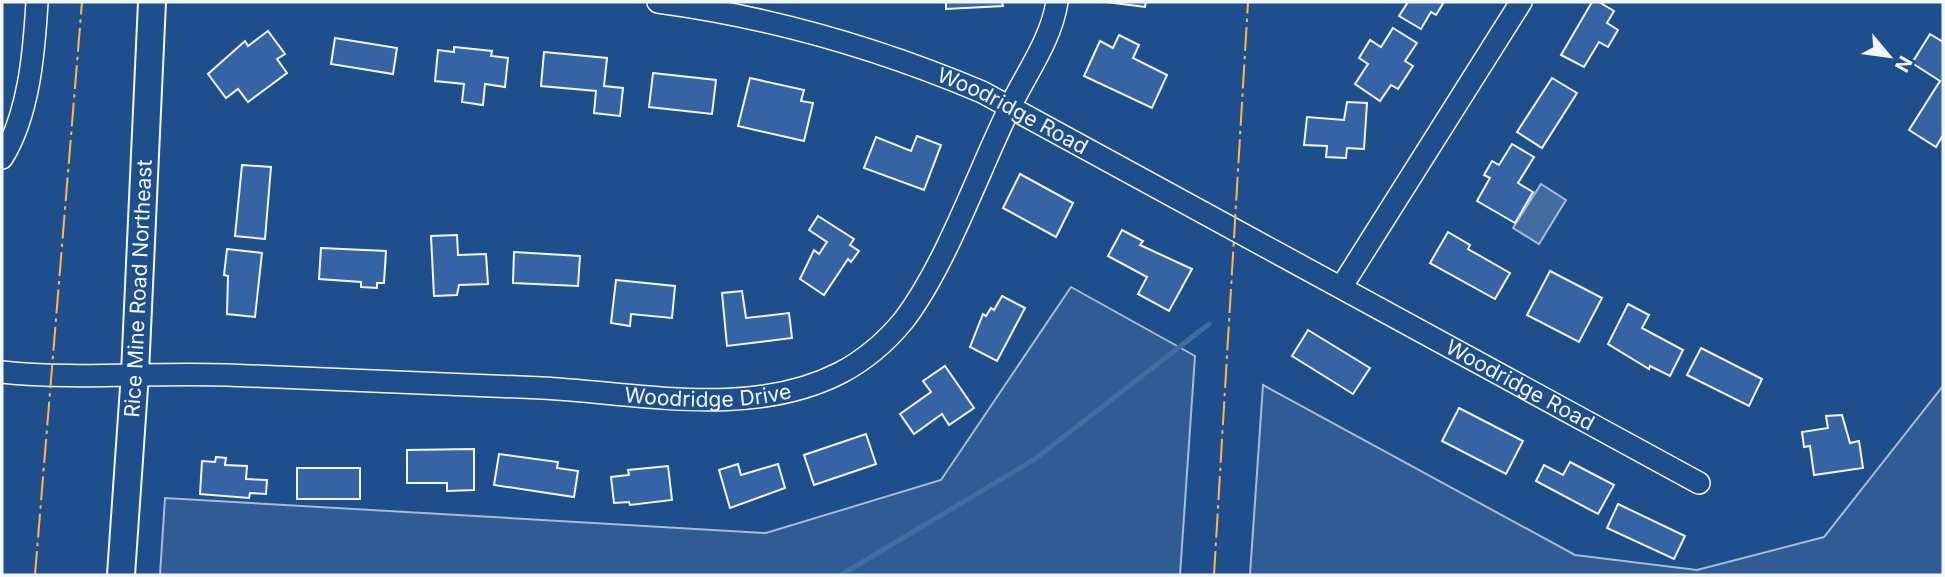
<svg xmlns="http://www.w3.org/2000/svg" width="1945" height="577" font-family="Inter,sans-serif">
<rect width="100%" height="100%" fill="#1f4e8c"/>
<!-- built -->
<g fill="#305b95" stroke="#a8bbd7" stroke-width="2">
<polygon points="1071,287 1195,356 1180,575 160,575 165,498 766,533 941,480"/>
<polygon points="1263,385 1575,555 1697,570 1824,537 1943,386 1943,575 1250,575"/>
</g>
<!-- water -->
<polygon fill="#446ba0" stroke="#a8bbd7" stroke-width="2" points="1541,184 1566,200 1539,244 1513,228"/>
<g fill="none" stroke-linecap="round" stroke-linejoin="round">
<!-- stream -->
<polyline stroke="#446ba0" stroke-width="5" points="841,575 1035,459 1209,324"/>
</g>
<!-- building -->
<g fill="#3563a3" stroke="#f2f6ff" stroke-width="2">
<polygon points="946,2 1002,2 1003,6 946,9"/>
<polygon points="1106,2 1146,2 1145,7"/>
<polygon points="1408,2 1444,2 1436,15 1431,12 1421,29 1399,16"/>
<polygon points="1592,2 1599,2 1614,11 1607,23 1618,30 1608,47 1599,42 1584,67 1561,55"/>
<polygon points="1393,28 1417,43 1405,61 1413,66 1398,89 1391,85 1380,101 1355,84 1368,64 1359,58 1370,40 1381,47"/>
<polygon points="268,31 285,54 277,59 287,73 248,102 238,89 226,98 208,74 245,41 248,46"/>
<polygon points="1930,34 1943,42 1943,135 1936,147 1909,130 1940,81 1912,63"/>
<polygon points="1119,35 1139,45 1133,58 1167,75 1152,108 1084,76 1100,41 1113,48"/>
<polygon points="335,38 397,48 393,74 331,64"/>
<polygon points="454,47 492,51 491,56 508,58 505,87 485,84 483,105 462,102 464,84 435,81 438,50 454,52"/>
<polygon points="544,52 607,58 604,86 623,88 620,116 594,113 596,91 541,86"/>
<polygon points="653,73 716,80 712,114 649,107"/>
<polygon points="750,78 804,90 801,101 813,103 804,141 738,126"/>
<polygon points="1552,78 1577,93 1542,148 1517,132"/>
<polygon points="1347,102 1367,103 1364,149 1347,148 1346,158 1326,157 1327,146 1304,145 1307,117 1344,120"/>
<polygon points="917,136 941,145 924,190 864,168 876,137 911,151"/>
<polygon points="1512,144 1534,157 1518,183 1533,192 1515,223 1477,201 1490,178 1484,175 1492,161 1499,165"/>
<polygon points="242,165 271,167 265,239 235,236"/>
<polygon points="1020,174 1073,203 1056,237 1003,208"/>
<polygon points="818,216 854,239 850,245 859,251 851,262 848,259 824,295 800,279 814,250 819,254 827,242 809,230"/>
<polygon points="1122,230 1143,241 1140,245 1192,269 1169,311 1138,294 1147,277 1108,256"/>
<polygon points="1448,232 1470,245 1468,249 1510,273 1495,299 1430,263"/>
<polygon points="457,235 458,255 486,254 488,284 459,285 457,295 434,296 431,236"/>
<polygon points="321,248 386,251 384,283 377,283 377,288 361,287 361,282 319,279"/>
<polygon points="227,249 262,253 255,317 227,314 228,276 224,275"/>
<polygon points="514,252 580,256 578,286 513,283"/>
<polygon points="1550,271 1602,298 1579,342 1527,315"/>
<polygon points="616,280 675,286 672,318 631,314 630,326 611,323"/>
<polygon points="742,291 746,318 789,313 792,338 727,346 722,293"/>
<polygon points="1002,296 1025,308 997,361 970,347 983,314 986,316 991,308 994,310"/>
<polygon points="1628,304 1649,315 1642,328 1683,350 1670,376 1650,366 1649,369 1608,344"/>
<polygon points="1308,330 1370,368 1353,394 1292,356"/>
<polygon points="1701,348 1762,379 1749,406 1687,375"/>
<polygon points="945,366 974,408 949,425 942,414 914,434 900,414 931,392 923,381"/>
<polygon points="1459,408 1523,441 1506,474 1442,441"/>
<polygon points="1842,415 1850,443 1859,441 1863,468 1814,475 1810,446 1804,447 1802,432 1828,428 1826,416"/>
<polygon points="866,434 876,464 814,485 804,455"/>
<polygon points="474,449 474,490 447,491 447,483 407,483 407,450"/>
<polygon points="499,454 558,462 557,468 578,471 574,497 494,485"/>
<polygon points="216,457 226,458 225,465 247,466 246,479 267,480 266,494 250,493 249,498 200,494 202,461 215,462"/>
<polygon points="1570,462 1614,485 1598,514 1536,481 1544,465 1563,475"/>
<polygon points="738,464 741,475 778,464 785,488 730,508 719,470"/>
<polygon points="668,466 672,500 630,505 629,502 614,503 611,477 629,475 628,470"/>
<rect x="297" y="468" width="63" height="31"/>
<polygon points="1618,504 1685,536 1674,559 1607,528"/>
</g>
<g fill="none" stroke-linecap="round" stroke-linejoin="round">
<!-- minor casing -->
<g stroke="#f2f6ff" stroke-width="24">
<g id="minor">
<path id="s1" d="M658 2C770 17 878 48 982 92L1699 483"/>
<path d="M2 158C29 115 34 53 37 2"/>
<polyline points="1342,286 1521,2"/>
<path id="s2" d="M2 372C76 380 151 372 227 375 332 380 437 383 542 388 638 393 750 419 840 373 865 360 886 342 904 320 947 263 978 172 1010 107 1027 72 1051 40 1057 2"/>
</g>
</g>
<!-- major casing -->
<g stroke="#f2f6ff" stroke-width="30">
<g id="major">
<path id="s3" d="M121 575 135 373 152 2"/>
</g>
</g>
<!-- minor -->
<use href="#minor" stroke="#1f4e8c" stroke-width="21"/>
<!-- major -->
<use href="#major" stroke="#1f4e8c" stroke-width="26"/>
<!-- power -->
<g stroke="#ffb74d" stroke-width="2" stroke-dasharray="24 5 3.5 5" stroke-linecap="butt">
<polyline points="35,575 82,2"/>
<polyline points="1214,575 1248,2"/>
</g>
</g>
<g text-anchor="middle" stroke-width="5" stroke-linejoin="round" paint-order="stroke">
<!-- street labels -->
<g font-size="21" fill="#f2f6ff" stroke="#1f4e8c">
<text dy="7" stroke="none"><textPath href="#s1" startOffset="373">Woodridge Road</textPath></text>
<text dy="7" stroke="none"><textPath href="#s3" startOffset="287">Rice Mine Road Northeast</textPath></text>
<text dy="7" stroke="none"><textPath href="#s1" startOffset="950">Woodridge Road</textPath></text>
<text dy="7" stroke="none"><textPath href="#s2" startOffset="707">Woodridge Drive</textPath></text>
</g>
</g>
<!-- border -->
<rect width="1945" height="577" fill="none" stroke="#f2f6ff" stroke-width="7"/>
<!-- north arrow -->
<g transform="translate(1889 56) rotate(119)" stroke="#1f4e8c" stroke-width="5" paint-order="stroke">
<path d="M0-5L12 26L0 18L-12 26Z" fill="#f2f6ff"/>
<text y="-10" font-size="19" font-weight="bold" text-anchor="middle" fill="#f2f6ff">N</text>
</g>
</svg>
